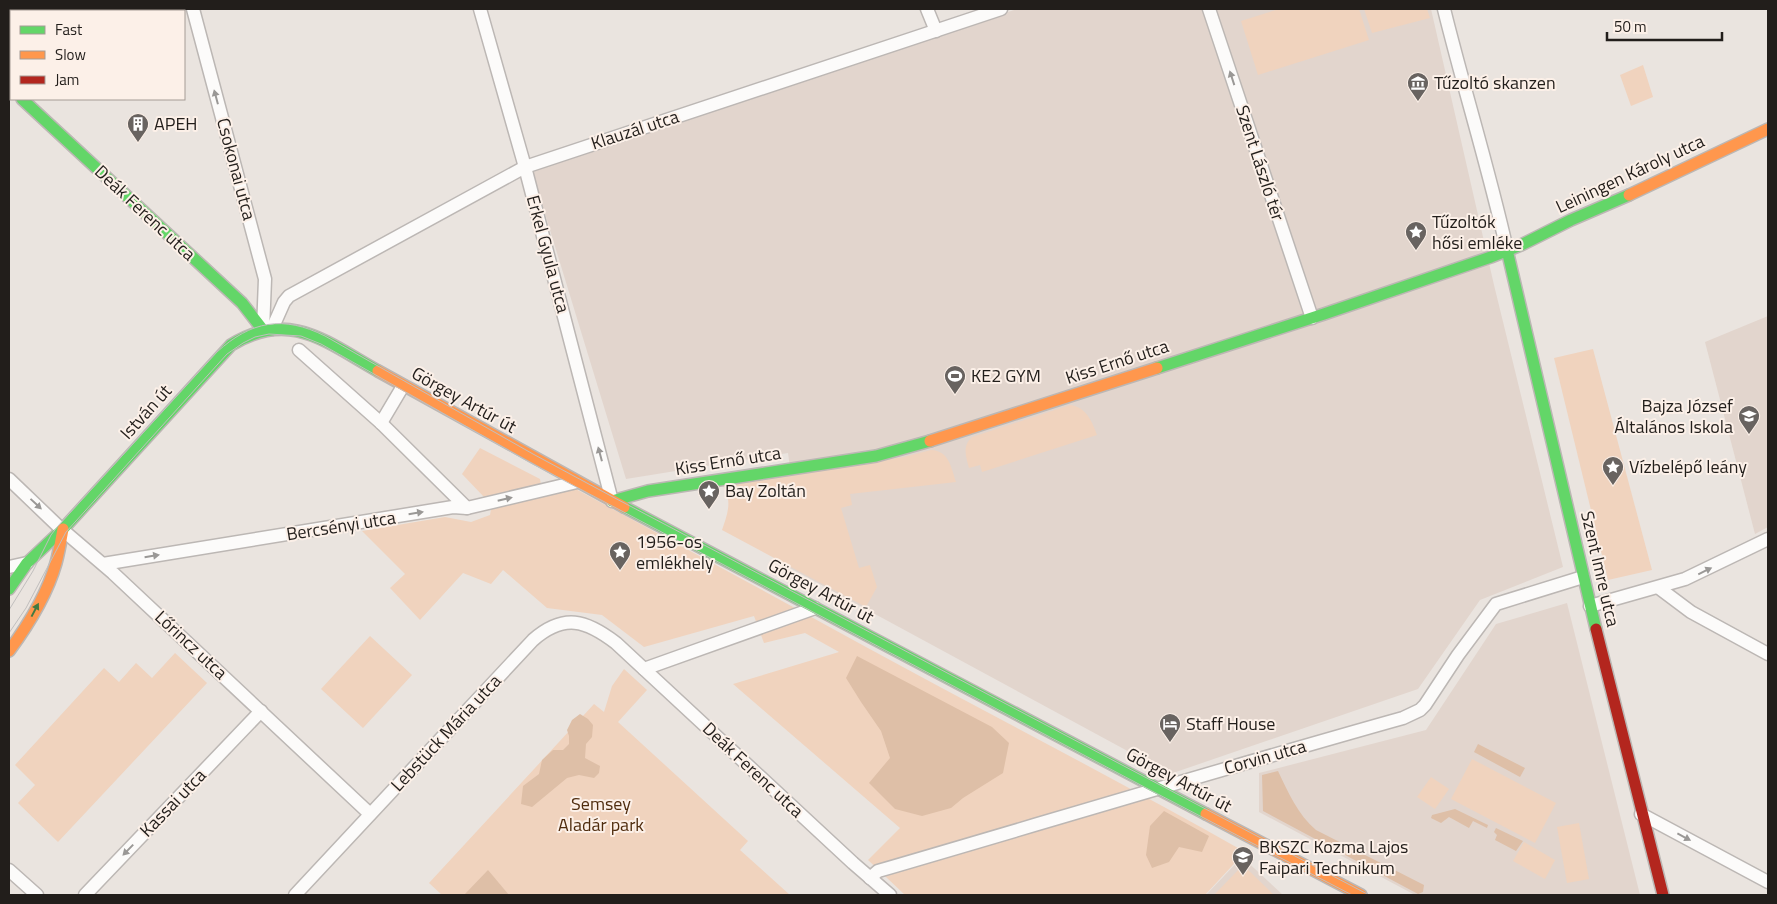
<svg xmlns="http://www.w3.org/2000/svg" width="1777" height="904" font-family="'Titillium Web',sans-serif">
<rect width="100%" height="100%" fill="#eae4df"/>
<!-- built -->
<g fill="#e2d5cd">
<polygon points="1017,9 1431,9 1494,285 1563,567 1480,600 1418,689 1170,774 779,562 798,525 788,453 626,479 532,171"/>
<polygon points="1768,316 1768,527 1755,534 1705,342"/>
<polygon points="1567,603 1640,895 1415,895 1259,812 1259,773 1426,730 1496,624"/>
<polygon points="1242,857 1283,895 1206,895"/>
</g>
<!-- green -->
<g fill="#f0d3be">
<polygon points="1279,9 1359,9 1369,40 1258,75 1241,21"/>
<polygon points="1364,9 1427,9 1430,18 1372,33"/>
<polygon points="1643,65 1653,97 1631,106 1620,75"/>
<polygon points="1593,349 1652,570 1608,580 1554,358"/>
<path d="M1070 405C1086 407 1092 421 1097 435L982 472 980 465 969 468C966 457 962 446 972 437Z"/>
<polygon points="480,448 540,479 541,485 484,497 462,474"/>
<path d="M931 450C949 451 951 467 956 482L850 494 852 505 841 508 859 568 870 565 877 587 866 607 722 530C727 515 733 501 723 486L904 457Z"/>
<path d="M572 487C670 540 768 593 866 647 992 716 1120 781 1245 852L1205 895H905L868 860 900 828 733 684 839 652 805 633 764 643 754 616 644 647 602 615 547 608 503 570 491 584 463 573 420 620 390 588 405 574 362 531 445 517 471 522 490 515 491 509Z"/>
<polygon points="370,636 412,675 363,728 321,689"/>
<polygon points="175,653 207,683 58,842 18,803 35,785 15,765 104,668 119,682 136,663 152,678"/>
<polygon points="624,669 647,690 618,722 748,841 740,850 790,895 442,895 429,883 594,704 604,712 612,686"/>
<polygon points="1472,759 1556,803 1535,843 1451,799"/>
<polygon points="1431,777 1449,789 1435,809 1417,797"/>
<polygon points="1579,823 1589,879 1567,883 1557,827"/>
<polygon points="1524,842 1555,860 1545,879 1513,861"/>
<polygon points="1243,865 1274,895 1214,895"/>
</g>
<!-- forest -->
<g fill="#debfa7">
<polygon points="857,656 992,727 1009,743 1003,773 963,798 951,808 922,816 895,809 869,783 890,758 881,731 861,702 846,678"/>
<polygon points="580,714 588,719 593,725 592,737 586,744 585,758 600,766 599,773 594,778 579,775 567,778 532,807 521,804 523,786 539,774 542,760 553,750 563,750 569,744 569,736 567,730 572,720"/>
<polygon points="1478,744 1525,768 1520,777 1474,752"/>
<path d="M1278 771C1288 792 1298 815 1316 830L1424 885 1423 892 1418 894 1263 811 1262 775Z"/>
<polygon points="1455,809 1488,825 1487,828 1473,821 1469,828 1449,817 1441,823 1431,818 1432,815"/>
<polygon points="1164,811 1209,836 1202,852 1179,847 1169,862 1152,868 1146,855 1150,826"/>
<polygon points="1496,828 1523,841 1516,851 1495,840 1497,835 1494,832"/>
<polygon points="488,870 509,895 464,895"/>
</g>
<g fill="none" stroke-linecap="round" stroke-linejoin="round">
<!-- street casing -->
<g stroke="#bcb7b4" stroke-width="15">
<g id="street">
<polyline points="193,9 265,279 263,330"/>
<polyline points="480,9 525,167 612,501"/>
<polyline points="927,9 936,31"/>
<polyline points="1209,9 1312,318"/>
<path d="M1444 9C1464 90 1489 169 1507 250"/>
<polyline points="272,329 284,302 289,296 525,167 1001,9"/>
<polyline points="299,350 381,423 467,508"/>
<polyline points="381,423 403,386"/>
<polyline points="9,479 58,526 113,573 370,814"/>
<polyline points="103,564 453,507 467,508 577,482"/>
<polyline points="9,567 27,563"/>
<polyline points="1659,588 1691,612 1768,654"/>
<polyline points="1590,606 1685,579 1768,539"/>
<polyline points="644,669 815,608"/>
<polyline points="1641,814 1768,882"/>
<polyline points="9,870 37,895"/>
<path d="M870 878 878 871C1053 820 1228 767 1403 718L1420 710 1425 705 1458 655 1496 604 1583 577"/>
<polyline points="85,895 261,711"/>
<path d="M295 895 533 640C564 613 586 620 616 643L853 863 890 895"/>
</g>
</g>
<!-- fast casing -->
<g stroke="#bcb7b4" stroke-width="14">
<g id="fast">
<polyline points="9,86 11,88"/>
<polyline points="22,99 242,303 263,330"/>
<polyline points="1507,250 1596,629"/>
<polyline points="1157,368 1324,314 1491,257 1521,245 1571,220 1629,195"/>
<polyline points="612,501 648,491 876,456 930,441"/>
<polyline points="624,507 1206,814"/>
<path d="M9 589 27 563 63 529 231 345C290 309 326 342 378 371"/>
</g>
</g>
<!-- slow casing -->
<g stroke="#bcb7b4" stroke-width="14">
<g id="slow">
<polyline points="1629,195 1768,129"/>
<polyline points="378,371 624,507"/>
<polyline points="930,441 1157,368"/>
<path d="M9 651C29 624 47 595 56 563 59 552 61 540 63 529"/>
<polyline points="1206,814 1361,895"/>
</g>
</g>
<!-- jam casing -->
<g stroke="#bcb7b4" stroke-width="14">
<polyline id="jam" points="1596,629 1663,895"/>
</g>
<!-- street -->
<use href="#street" stroke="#fcfbfa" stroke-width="12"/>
<!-- fast -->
<use href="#fast" stroke="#63d668" stroke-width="11"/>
<!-- slow -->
<use href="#slow" stroke="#ff974d" stroke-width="11"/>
<!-- jam -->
<use href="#jam" stroke="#b3261e" stroke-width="11"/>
<!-- tram -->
<g stroke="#c1bfbe" stroke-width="1">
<path d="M9 610 33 571 51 535 58 526 217 352C251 321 283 315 325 336L533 454 611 496 1369 895"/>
<polyline points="9,633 26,608 66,532 227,354 243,343 255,337 269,334 301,336 321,344 529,462 1152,791 1352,895"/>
</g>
</g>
<!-- one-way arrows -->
<defs><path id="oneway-solid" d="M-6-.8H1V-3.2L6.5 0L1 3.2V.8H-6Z" transform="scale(1.25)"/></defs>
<g fill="#9a9896">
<use href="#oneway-solid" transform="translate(1232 78) rotate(-108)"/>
<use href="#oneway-solid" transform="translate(216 97) rotate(-105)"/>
<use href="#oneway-solid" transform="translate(600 454) rotate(-105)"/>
<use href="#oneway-solid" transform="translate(505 499) rotate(-13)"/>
<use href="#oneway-solid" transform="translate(36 504) rotate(43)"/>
<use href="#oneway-solid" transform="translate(416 513) rotate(-9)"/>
<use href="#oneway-solid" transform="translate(152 556) rotate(-9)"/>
<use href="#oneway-solid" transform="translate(1705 571) rotate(-26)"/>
<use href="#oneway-solid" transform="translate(1684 837) rotate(28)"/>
<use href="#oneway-solid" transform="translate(128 850) rotate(134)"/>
</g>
<use fill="#427a42" href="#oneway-solid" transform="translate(35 610) rotate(-62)"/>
<!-- icons -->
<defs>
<g id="museum-pin" transform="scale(1.125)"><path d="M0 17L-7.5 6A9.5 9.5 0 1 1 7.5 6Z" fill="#686360" stroke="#fcf0e8"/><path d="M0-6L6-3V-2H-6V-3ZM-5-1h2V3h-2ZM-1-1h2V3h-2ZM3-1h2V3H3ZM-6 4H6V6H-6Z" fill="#fff"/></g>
<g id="building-pin" transform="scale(1.125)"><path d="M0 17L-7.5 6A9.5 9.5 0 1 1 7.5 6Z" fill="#686360" stroke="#fcf0e8"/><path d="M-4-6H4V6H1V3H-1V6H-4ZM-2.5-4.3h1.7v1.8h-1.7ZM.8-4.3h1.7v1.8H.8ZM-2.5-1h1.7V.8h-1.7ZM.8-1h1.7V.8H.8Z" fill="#fff"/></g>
<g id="sight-pin" transform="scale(1.125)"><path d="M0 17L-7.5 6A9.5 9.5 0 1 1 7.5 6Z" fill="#686360" stroke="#fcf0e8"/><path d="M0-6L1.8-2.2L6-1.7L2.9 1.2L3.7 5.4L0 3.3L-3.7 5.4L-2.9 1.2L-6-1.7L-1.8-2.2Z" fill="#fff"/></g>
<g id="stadium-pin" transform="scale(1.125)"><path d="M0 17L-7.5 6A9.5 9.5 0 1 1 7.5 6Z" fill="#686360" stroke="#fcf0e8"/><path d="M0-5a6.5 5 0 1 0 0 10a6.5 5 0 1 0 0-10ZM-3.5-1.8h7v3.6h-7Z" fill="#fff"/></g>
<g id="school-pin" transform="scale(1.125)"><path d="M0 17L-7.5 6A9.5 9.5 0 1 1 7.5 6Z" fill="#686360" stroke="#fcf0e8"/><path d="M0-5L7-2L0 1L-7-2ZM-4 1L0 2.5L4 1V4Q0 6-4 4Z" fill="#fff"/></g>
<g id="hotel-pin" transform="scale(1.125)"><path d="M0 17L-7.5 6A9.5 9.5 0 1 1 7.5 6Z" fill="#686360" stroke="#fcf0e8"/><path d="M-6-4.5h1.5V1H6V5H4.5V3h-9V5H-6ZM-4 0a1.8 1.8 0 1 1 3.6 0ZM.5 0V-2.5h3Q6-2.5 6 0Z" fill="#fff"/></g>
</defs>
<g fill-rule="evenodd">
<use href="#museum-pin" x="1418" y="83"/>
<use href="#building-pin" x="138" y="124"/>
<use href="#sight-pin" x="1416" y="232"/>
<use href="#stadium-pin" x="955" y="376"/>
<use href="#school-pin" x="1749" y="416"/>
<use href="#sight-pin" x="1613" y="467"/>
<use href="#sight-pin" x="709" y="491"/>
<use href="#sight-pin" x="620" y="552"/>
<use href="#hotel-pin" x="1170" y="724"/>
<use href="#school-pin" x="1243" y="857"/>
</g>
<g text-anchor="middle" stroke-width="4" stroke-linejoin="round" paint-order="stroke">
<!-- poi labels -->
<g font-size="18" fill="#221e1b" stroke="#fcf0e8" text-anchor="start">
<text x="1434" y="89">Tűzoltó skanzen</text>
<text x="154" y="130">APEH</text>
<text x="1432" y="228">Tűzoltók<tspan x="1432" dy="21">hősi emléke</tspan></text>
<text x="971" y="382">KE2 GYM</text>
<text x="1733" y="412" text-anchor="end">Bajza József<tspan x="1733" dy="21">Általános Iskola</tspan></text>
<text x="1629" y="473">Vízbelépő leány</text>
<text x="725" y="497">Bay Zoltán</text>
<text x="636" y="548">1956-os<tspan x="636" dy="21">emlékhely</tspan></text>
<text x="1186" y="730">Staff House</text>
<text x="1259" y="853">BKSZC Kozma Lajos<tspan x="1259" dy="21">Faipari Technikum</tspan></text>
</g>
<!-- street labels -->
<g font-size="18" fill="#221e1b" stroke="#fcf0e8">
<text transform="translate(635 130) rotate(-18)" y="6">Klauzál utca</text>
<text transform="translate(1260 163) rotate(72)" y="6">Szent László tér</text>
<text transform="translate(236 169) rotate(75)" y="6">Csokonai utca</text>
<text transform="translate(1630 174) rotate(-25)" y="6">Leiningen Károly utca</text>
<text transform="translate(145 213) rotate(43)" y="6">Deák Ferenc utca</text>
<text transform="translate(548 254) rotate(75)" y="6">Erkel Gyula utca</text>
<text transform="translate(1117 362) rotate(-18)" y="6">Kiss Ernő utca</text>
<text transform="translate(464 400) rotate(29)" y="6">Görgey Artúr út</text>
<text transform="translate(146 412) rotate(-48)" y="6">István út</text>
<text transform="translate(728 461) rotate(-9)" y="6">Kiss Ernő utca</text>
<text transform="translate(341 526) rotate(-9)" y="6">Bercsényi utca</text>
<text transform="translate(1600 569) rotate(77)" y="6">Szent Imre utca</text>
<text transform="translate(821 591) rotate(28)" y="6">Görgey Artúr út</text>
<text transform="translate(191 645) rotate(43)" y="6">Lőrincz utca</text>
<text transform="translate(446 733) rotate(-47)" y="6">Lebstück Mária utca</text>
<text transform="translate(1265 757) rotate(-16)" y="6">Corvin utca</text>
<text transform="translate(753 770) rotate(43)" y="6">Deák Ferenc utca</text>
<text transform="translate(1179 780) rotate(28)" y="6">Görgey Artúr út</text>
<text transform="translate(173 803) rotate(-46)" y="6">Kassai utca</text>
</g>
<!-- park labels -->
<g font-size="18" fill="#4f2c0e" stroke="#fcf0e8">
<text x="601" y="810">Semsey<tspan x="601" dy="21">Aladár park</tspan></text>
</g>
</g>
<!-- border -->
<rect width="1777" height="904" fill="none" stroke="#221e1b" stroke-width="20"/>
<!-- legend -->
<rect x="10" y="10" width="175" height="90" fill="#fcf0e8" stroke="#a59c96"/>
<rect x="20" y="26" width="25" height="8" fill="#63d668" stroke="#a59c96"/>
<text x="55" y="35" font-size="15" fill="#221e1b">Fast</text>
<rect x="20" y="51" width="25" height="8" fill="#ff974d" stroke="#a59c96"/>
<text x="55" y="60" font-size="15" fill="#221e1b">Slow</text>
<rect x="20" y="76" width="25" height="8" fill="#b3261e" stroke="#a59c96"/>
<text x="55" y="85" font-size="15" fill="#221e1b">Jam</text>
<!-- scale -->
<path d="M1607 32v8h115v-8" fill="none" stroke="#221e1b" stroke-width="2.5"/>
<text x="1614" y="32" font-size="15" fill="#221e1b" stroke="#fcf0e8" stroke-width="4" paint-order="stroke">50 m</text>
</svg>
